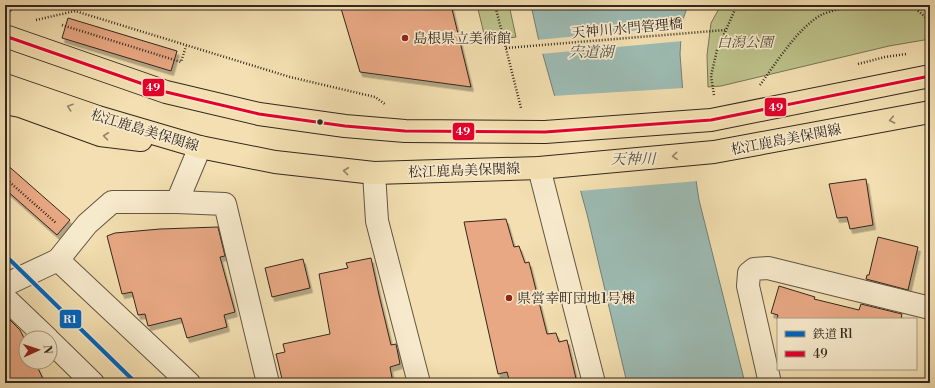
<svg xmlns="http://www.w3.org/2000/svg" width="935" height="388" font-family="'Libre Bodoni','Noto Serif JP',serif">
<defs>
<filter id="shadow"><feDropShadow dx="2.5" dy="4.5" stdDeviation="0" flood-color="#0004"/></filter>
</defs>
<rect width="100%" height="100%" fill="#f3dfb1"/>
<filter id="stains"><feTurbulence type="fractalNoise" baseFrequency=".005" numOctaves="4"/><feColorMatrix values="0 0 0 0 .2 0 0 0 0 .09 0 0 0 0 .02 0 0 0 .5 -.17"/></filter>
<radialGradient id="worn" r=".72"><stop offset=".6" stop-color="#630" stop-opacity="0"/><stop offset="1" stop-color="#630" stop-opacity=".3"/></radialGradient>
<!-- green -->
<g fill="#bdc18a" stroke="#787454">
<polygon points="477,5 509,5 516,37 486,42"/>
<polygon points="721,5 930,5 930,39 889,46 721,86 708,87 707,55 711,23"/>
</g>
<!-- water -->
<g fill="#9dbbb3" stroke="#738078">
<polygon points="531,5 688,5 682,22 680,54 683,94 556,101 538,37"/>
<polygon points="683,94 699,200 745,383 627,383 587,214 556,102"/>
</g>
<!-- pier -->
<g fill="#f3dfb1">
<polygon points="684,26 683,41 540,54 536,40"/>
<polygon points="684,88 698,181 579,191 552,96"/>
</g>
<!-- building -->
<g fill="#e8a883" stroke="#33271f" filter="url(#shadow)">
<polygon points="340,5 451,5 471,87 360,72"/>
<polygon points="68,18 177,51 171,71 62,38"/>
<polygon points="5,163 70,220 57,235 5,189"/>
<polygon points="866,179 873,225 850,229 847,217 837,218 829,184"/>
<polygon points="506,219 514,247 519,246 525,263 529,262 547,334 556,333 559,342 567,340 577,383 510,383 507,372 498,374 464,222"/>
<polygon points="218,227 225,256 220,257 235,312 224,315 227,327 187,338 181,318 148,326 145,314 138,315 132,292 122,294 107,236 115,233 160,229"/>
<polygon points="878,237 918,247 908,290 866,279 867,275 869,275"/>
<polygon points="371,258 379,295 391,345 396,344 400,364 390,367 393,383 283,383 276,354 285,352 283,344 330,334 319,274 348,268 346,263"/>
<polygon points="303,259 310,288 272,297 265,268"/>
<polygon points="779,286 815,297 814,299 859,310 861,304 902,314 901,319 777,319 778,315 771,313"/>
<polygon points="5,315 20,330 26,342 26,362 35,362 45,383 5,383"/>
</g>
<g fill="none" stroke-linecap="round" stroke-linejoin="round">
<!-- minor casing -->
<g stroke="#635544" stroke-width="24">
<g id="minor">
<polyline points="539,168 594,383"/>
<polyline points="374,173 377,221 419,383"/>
<polyline points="177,202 225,204 268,383"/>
<polyline points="5,285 58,260"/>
<polyline points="5,298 47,338"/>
<polyline points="50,341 93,383"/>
<polyline points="189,383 58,260 87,224 112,202 177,202 200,147"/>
<polyline points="770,383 748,286 749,273 754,269 768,268 930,308"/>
</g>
</g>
<!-- major casing -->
<g stroke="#33271f" stroke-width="24">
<g id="major">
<polyline points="5,36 166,92 259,114 345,126 405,131 545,132 711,120 930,76"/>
<polyline points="5,85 98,117 200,147 275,162 374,173 539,168 714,152 930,112"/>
<polyline points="5,103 20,106 100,135 141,140"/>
</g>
</g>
<!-- path -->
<g stroke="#33271f" stroke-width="2.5" stroke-dasharray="1 2" stroke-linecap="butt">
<polyline points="495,5 521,108"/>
<polyline points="911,5 930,21"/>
<polyline points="5,8 12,11"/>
<polyline points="36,20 75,11 290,77 375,97 385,104"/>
<polyline points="62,25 181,62 186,46"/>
<polyline points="506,48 725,30"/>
<polyline points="858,64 885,57 906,54"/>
<path d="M760 85C776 63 799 26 823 14 834 10 845 7 856 5"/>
<polyline points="714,95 711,76 717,50 737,5"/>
<polyline points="5,178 56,223"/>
</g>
<!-- minor -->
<use href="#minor" stroke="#f7eacc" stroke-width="22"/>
<!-- major -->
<use href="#major" stroke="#f3dfb1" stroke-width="22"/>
<!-- bus-1 casing -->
<g stroke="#f7eacc" stroke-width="6">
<polyline id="bus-1" points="5,36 166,92 259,114 345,126 405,131 545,132 711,120 930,76"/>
</g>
<!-- bus-1 -->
<use href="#bus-1" stroke="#e4002b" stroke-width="3"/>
<!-- rail-1 casing -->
<g stroke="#f7eacc" stroke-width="7">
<polyline id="rail-1" points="5,255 136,383"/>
</g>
<!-- rail-1 -->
<use href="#rail-1" stroke="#0065bd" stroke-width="4"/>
</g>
<!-- one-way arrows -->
<defs><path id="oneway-chevron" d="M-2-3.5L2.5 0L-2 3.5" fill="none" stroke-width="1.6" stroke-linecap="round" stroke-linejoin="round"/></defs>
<g stroke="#938368">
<use href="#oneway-chevron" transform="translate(70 107) rotate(-161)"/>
<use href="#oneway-chevron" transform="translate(892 120) rotate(169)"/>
<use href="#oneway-chevron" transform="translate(106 136) rotate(-173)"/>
<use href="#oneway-chevron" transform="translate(675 156) rotate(175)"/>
<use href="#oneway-chevron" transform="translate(346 171) rotate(-174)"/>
</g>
<!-- markers -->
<g fill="#8f2418" stroke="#f7eacc" stroke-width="1.5">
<circle cx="405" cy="38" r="4"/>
<circle cx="509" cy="298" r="4"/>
</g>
<circle fill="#33271f" stroke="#f7eacc" stroke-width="1.5" cx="320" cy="122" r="3.5"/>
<g text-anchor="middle" stroke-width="3.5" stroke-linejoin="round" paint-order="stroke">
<!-- street labels -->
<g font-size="14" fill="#33271f" stroke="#f7eacc">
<text transform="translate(627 28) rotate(-5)" y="5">天神川水門管理橋</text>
<text transform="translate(145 130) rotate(17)" y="5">松江鹿島美保関線</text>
<text transform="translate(786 139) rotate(-11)" y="5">松江鹿島美保関線</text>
<text transform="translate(464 170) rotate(-2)" y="5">松江鹿島美保関線</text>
</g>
<!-- poi labels -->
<g font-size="14" fill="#33271f" stroke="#f7eacc" text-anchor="start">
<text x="413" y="43">島根県立美術館</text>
<text x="517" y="303">県営幸町団地1号棟</text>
</g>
<!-- park labels -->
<g font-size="14" font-style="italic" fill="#564e3a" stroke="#f7eacc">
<text x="745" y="47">白潟公園</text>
</g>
<!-- water labels -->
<g font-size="15" font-style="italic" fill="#53534b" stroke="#f7eacc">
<text x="591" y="57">宍道湖</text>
<text x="633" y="164">天神川</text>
</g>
</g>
<g stroke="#f7eacc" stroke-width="1.5">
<rect x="142" y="78" width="23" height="19" rx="4" fill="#e4002b"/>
<rect x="764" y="97" width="23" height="20" rx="4" fill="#e4002b"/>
<rect x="452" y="122" width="23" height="19" rx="4" fill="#e4002b"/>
<rect x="59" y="309" width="23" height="20" rx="4" fill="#0065bd"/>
</g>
<g font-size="11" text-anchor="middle" font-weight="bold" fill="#fff">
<text x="153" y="91">49</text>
<text x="776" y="111">49</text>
<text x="463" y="135">49</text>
<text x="70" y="323">R1</text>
</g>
<!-- margin -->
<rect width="935" height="388" fill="none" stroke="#f3dfb1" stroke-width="20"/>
<rect x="6" y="6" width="923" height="376" fill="none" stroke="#33271f" stroke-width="2"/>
<rect x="10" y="10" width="915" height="368" fill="none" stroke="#33271f"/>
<!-- legend -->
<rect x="777" y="318" width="140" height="52" fill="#f7eacc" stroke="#a99c87"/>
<rect x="785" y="331" width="20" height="6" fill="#0065bd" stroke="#a99c87"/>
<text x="813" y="338" font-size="12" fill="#33271f">鉄道 R1</text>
<rect x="785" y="351" width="20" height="6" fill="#e4002b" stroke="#a99c87"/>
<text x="813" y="358" font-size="12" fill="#33271f">49</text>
<!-- north arrow -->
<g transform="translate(38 350) rotate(87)"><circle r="19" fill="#f7eacc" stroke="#a99c87"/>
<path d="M0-3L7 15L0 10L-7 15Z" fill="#8f2418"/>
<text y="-6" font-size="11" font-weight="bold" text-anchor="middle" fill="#33271f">N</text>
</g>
<rect width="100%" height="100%" filter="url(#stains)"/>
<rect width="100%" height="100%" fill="url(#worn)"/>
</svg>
